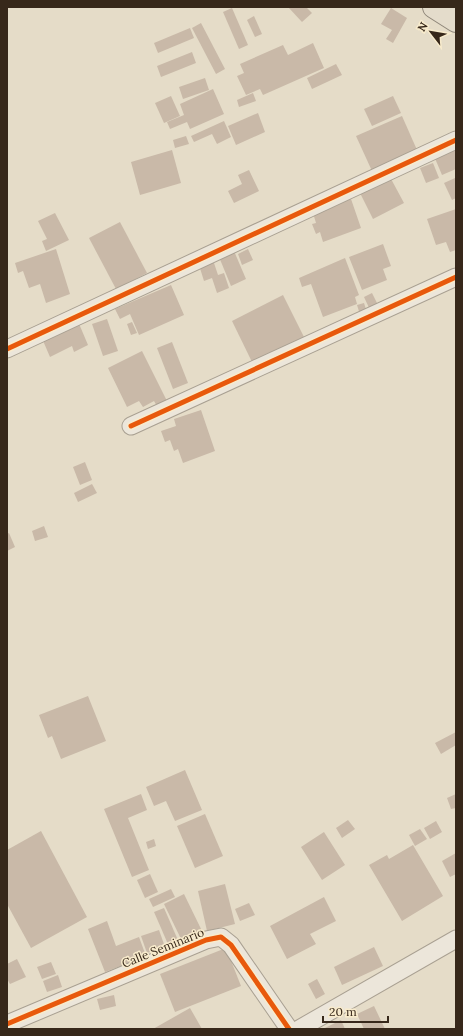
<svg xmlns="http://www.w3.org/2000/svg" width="463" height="1036" font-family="Lora,serif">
<rect width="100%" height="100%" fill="#e5dcc8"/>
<!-- building -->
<g fill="#c9b9a8">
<polygon points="288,7 306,7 312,13 302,22"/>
<polygon points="232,8 248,45 239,49 223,12"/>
<polygon points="391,8 407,18 393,43 386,39 392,30 381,24"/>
<polygon points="254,16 262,34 255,37 247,20"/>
<polygon points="201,23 225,69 216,74 192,28"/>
<polygon points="190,28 194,38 158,53 154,43"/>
<polygon points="313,43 324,68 263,95 260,89 246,95 237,76 244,73 240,64 283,45 288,55"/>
<polygon points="192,52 196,63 161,77 157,66"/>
<polygon points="336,64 342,75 312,89 307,78"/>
<polygon points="205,78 209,90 183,99 179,87"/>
<polygon points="213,89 224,114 190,129 187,122 170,129 167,122 184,115 180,104"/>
<polygon points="253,93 256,101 239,107 237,100"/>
<polygon points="171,96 180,116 164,123 155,103"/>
<polygon points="393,96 401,113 372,126 364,109"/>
<polygon points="258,113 265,132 236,145 228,126"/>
<polygon points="402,116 417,150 372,171 356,136"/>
<polygon points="224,121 231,137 217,144 212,134 194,142 191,136"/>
<polygon points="186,136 189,144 175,148 173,140"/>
<polygon points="456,147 456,169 442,175 434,156"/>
<polygon points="172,150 181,183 140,195 131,162"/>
<polygon points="433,163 439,178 426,183 420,168"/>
<polygon points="249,170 259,191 234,203 228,191 242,184 238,175"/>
<polygon points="390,177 404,203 373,219 360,193"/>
<polygon points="455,178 456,198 452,200 444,183"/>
<polygon points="351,199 361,228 323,242 320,232 316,234 312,224 316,223 313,213"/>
<polygon points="456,209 456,250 450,252 446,242 436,245 427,219"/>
<polygon points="55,213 69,240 46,251 42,241 47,239 38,221"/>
<polygon points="120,222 147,273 116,289 89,238"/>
<polygon points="383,244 391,266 383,269 387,280 362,290 349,257"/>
<polygon points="56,249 70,294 46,303 40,284 29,288 23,271 18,273 15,263"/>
<polygon points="248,249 253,260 242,265 238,254"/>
<polygon points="234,251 246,279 231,286 219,257"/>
<polygon points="345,258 359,295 355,297 357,304 323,317 311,284 302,287 299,278"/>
<polygon points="213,260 218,275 224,273 229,288 217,293 212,278 204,281 199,265"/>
<polygon points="171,285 184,315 139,335 130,314 120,319 115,309"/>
<polygon points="372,293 379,307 371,312 364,297"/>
<polygon points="283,295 306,341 252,362 232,321"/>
<polygon points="364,303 368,316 361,318 357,305"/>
<polygon points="77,319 88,345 74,352 72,346 50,357 41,336"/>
<polygon points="107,319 118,351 103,356 92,324"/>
<polygon points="132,322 137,333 131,335 127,324"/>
<polygon points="172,342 188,383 173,389 157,348"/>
<polygon points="142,351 168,403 158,408 154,401 143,407 139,401 127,407 108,368"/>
<polygon points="201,410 215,451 183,463 178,449 174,451 170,440 165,442 161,431 176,426 174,419"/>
<polygon points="85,462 92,480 80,485 73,467"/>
<polygon points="92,484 97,493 78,502 74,493"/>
<polygon points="44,526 48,537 35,541 32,531"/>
<polygon points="9,533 15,547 7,551 7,534"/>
<polygon points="88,696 106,741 61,759 52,736 48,738 39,715"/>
<polygon points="456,732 456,745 441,754 435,743"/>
<polygon points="185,770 202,810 175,821 166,801 154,806 146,787"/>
<polygon points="141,794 147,810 128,818 149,870 132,877 104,809"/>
<polygon points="456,794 456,808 451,809 447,798"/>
<polygon points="205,814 223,856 195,868 177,826"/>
<polygon points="348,820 355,829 342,838 336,828"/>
<polygon points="436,821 442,832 430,839 424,828"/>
<polygon points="420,829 427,839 415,846 409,835"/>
<polygon points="41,831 87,917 31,948 7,904 7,850"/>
<polygon points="324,832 345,865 322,880 301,847"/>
<polygon points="154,839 156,846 148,849 146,842"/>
<polygon points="413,845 443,896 402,921 369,865 387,855 389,859"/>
<polygon points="456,853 456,874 450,877 442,861"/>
<polygon points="150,874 158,892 145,898 137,880"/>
<polygon points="225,884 235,924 207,931 198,891"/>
<polygon points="171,889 175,897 153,907 149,899"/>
<polygon points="184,894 202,931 182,941 164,904"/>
<polygon points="324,897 336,921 310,934 316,944 287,959 270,926"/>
<polygon points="249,903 255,915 240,921 235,909"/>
<polygon points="164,908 181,947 171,951 154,912"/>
<polygon points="107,921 116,946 139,937 146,956 105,972 88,929"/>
<polygon points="159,930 165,947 147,953 141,936"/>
<polygon points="374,947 383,966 342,985 334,967"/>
<polygon points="226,948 241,986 175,1012 160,974"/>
<polygon points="17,959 26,977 10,984 7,979 7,964"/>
<polygon points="51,962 56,974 42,979 37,967"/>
<polygon points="58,975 62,987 47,992 43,981"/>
<polygon points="317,979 325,994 316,999 308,984"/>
<polygon points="114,995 116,1006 100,1010 97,999"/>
<polygon points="374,1006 385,1029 364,1029 357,1014"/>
<polygon points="190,1008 202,1029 153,1029"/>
<polygon points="341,1020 345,1029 323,1029"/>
</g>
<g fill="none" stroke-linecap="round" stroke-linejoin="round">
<!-- minor casing -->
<g stroke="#a9a092" stroke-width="19">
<g id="minor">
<polyline points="7,349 456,140"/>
<polyline points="131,426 456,277"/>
<polyline points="7,1024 206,940 221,937 231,945 289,1029"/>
<polyline points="299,1029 456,939"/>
</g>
</g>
<!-- primary casing -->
<g stroke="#8e8679" stroke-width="24">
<polyline id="primary" points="434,7 456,21"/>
</g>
<!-- minor -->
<use href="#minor" stroke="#ece6da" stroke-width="17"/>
<!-- primary -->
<use href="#primary" stroke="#e4dccb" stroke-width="22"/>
<!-- cycleway casing -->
<g stroke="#f8ebcc" stroke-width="8">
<g id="cycleway">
<polyline points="7,349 456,140"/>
<polyline points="131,426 456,277"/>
<polyline points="7,1024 206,940 221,937 231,945 289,1029"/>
</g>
</g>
<!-- cycleway -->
<use href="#cycleway" stroke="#e8590c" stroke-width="5"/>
</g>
<g text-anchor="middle" stroke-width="3" stroke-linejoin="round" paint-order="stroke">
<!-- street labels -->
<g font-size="12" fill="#37281a" stroke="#f8ebcc">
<text transform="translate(163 948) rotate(-22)" y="4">Calle Seminario</text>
</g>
</g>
<!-- border -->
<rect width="463" height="1036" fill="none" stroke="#37281a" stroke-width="16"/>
<!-- north arrow -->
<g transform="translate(431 32) rotate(301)" stroke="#f8ebcc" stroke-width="3" paint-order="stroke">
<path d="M0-3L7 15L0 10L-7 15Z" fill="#37281a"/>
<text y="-6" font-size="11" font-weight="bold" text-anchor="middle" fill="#37281a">N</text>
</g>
<!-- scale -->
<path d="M323 1016v6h65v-6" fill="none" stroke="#37281a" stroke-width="2"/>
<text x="329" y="1016" font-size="12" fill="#37281a" stroke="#f8ebcc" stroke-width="3" paint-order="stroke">20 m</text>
</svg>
